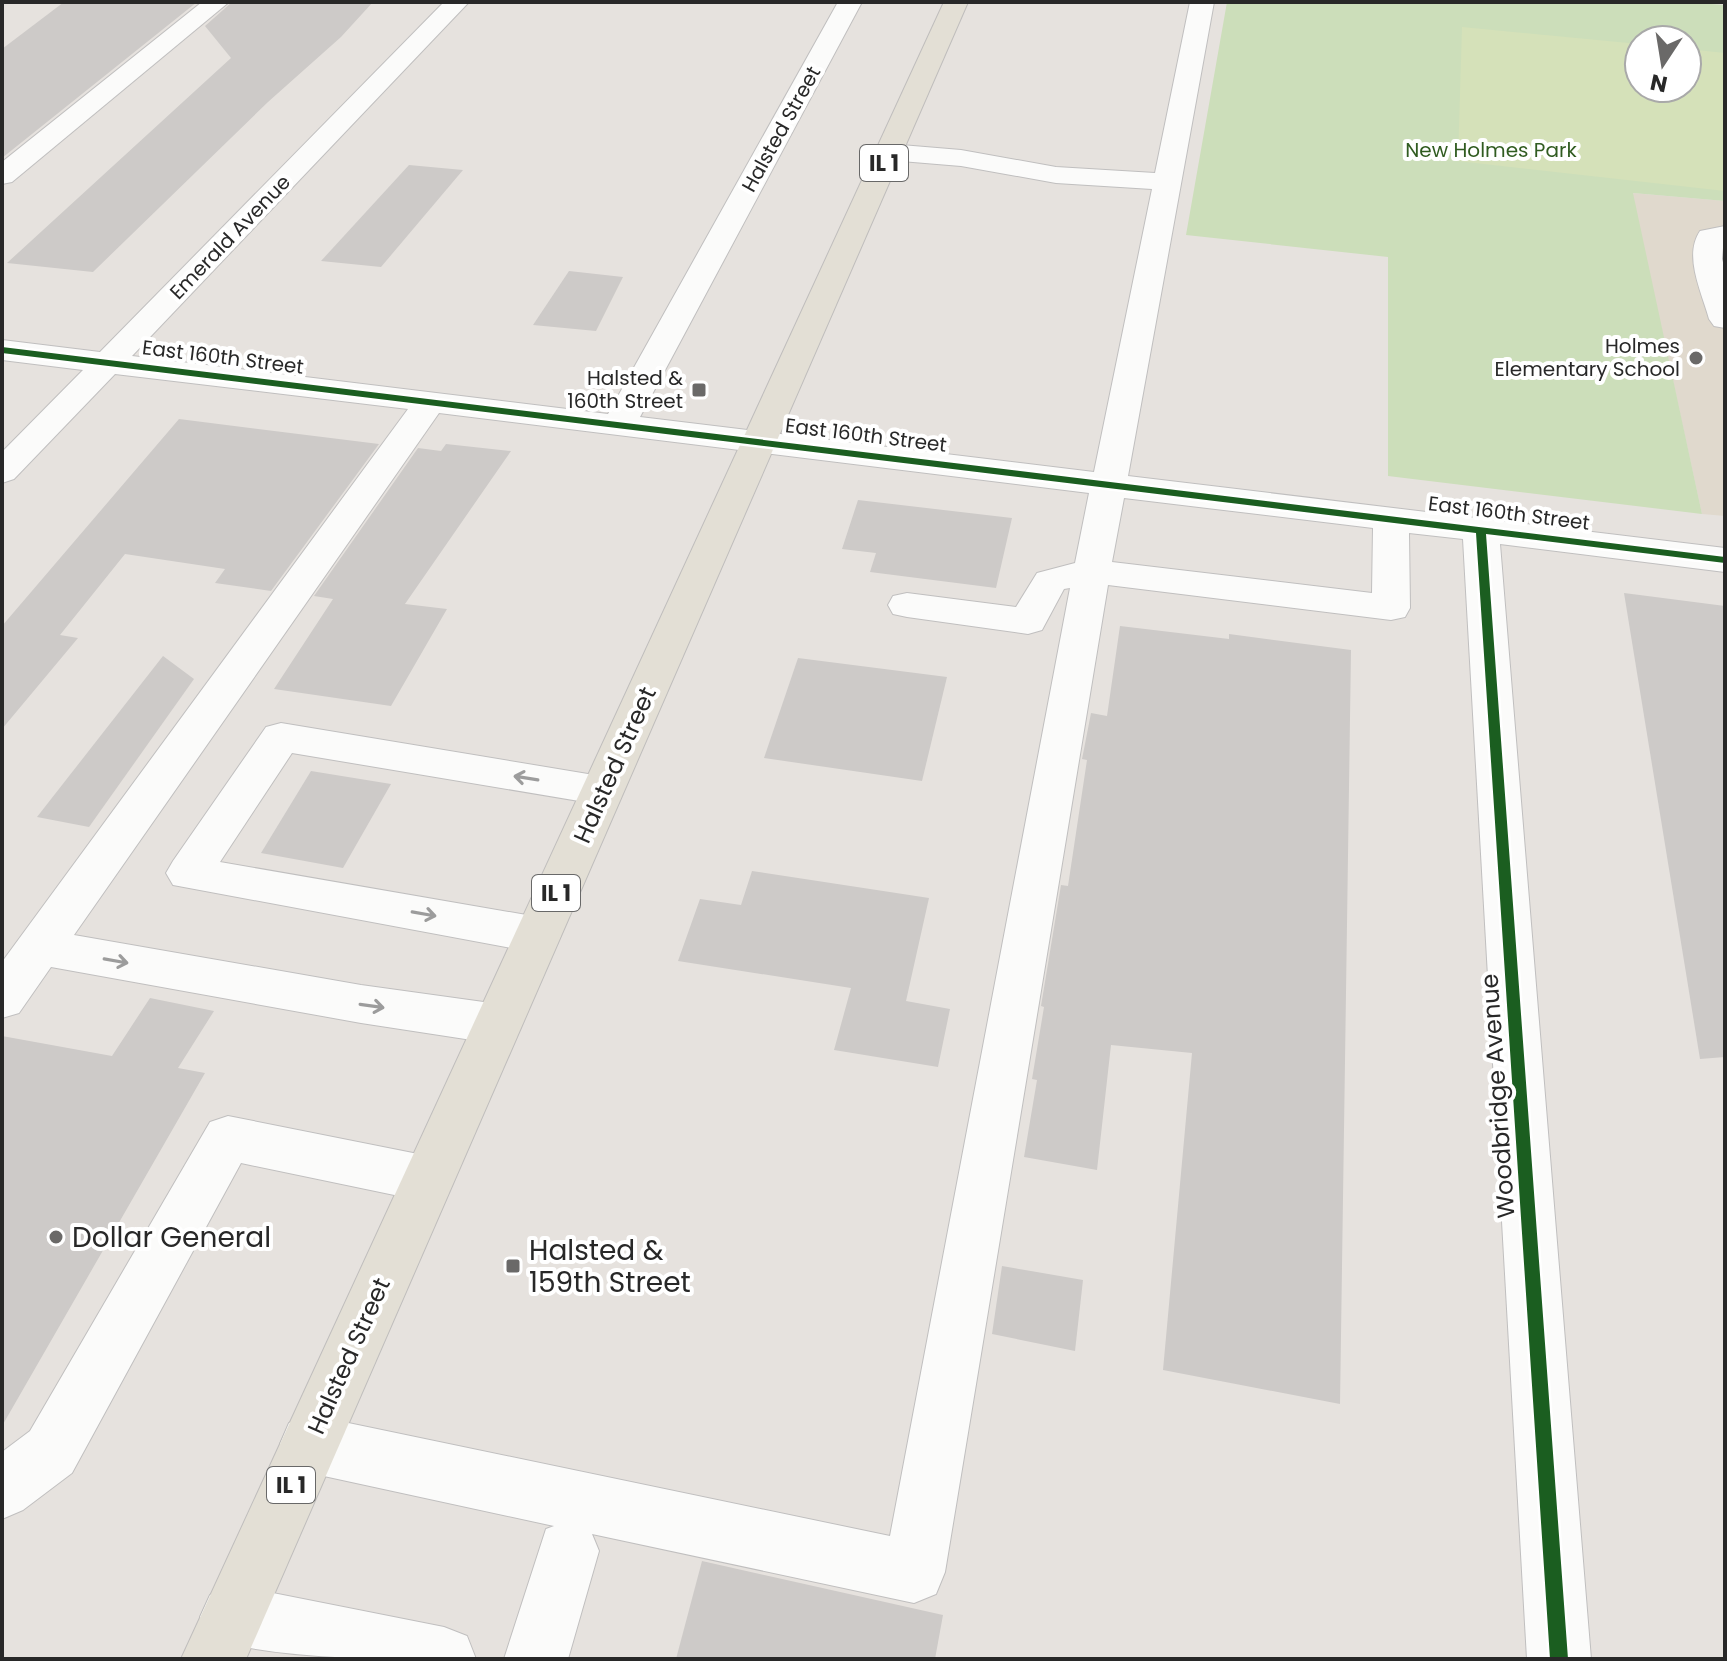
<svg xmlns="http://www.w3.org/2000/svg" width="1727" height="1661" font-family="Poppins,sans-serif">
<rect width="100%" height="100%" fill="#e6e2de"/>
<!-- education -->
<polygon fill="#e0d9cd" points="1632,193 1725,201 1725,516 1702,514"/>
<!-- green -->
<path fill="#ccdeba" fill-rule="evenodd" d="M1227 2H1685L1725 5V201L1633 193 1702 514 1388 476V257L1186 235ZM1639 40H1687V88H1639Z"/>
<!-- pitch -->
<polygon fill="#d5e1b9" points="1462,27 1639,44 1639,88 1687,88 1687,49 1725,53 1725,191 1458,161"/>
<!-- building -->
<g fill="#cdcac8">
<polygon points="64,2 197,2 2,158 2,49"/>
<polygon points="232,2 373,2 341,37 268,102 93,272 7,263 231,58 205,26"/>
<polygon points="409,165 463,170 381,267 321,261"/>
<polygon points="569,271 623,277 596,331 533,325"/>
<polygon points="179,419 379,444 271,591 215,583 225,569 125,554 60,635 78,638 2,729 2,626"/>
<polygon points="446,444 511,451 405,604 447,609 391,706 274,689 333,599 314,596 418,448 441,451"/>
<polygon points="858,500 1012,518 996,588 870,572 876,553 842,549"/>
<polygon points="1624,593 1725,606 1725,1057 1700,1059"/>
<polygon points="1120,626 1229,639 1229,634 1351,650 1340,1404 1163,1370 1192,1053 1111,1045 1097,1170 1024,1157 1037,1080 1032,1079 1044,1007 1041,1006 1061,885 1068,886 1087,760 1082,759 1084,749 1091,713 1107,716"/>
<polygon points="163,656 194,679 89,827 37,817"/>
<polygon points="798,658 947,677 922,781 764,758"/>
<polygon points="311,771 391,784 343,868 261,853"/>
<polygon points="752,871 929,898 906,1001 950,1009 938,1067 834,1050 851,988 678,961 700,899 741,905"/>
<polygon points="150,998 214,1011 178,1068 205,1073 2,1426 2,1036 112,1056"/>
<polygon points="1002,1266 1083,1280 1075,1351 992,1334"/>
<polygon points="702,1561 943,1615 935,1659 676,1659"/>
</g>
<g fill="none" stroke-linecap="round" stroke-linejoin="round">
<!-- minor casing -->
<g stroke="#c0bfbf" stroke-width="2">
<g id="minor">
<polygon points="202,2 229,2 12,182 2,184 2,162"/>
<path d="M444 2H469L132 356 608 414 838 2H862L640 417 1094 472 1152 189 1056 183 961 166 889 160 879 158 875 152 879 146 889 144 961 150 1056 167 1155 173 1190 2H1214L1128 476 1725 548V572L1500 544 1591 1659H1527L1463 539 1409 533 1410 608 1405 617 1391 620 1108 585 945 1572 936 1594 914 1603 592 1534 599 1551 568 1659H504L546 1529 554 1526 310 1473 289 1465 280 1444 289 1423 310 1415 890 1536 1070 588 1064 589 1042 630 1028 634 907 617 893 614 888 605 893 596 907 593 1016 607 1037 573 1075 563 1089 493 439 413 74 935 361 985 498 1004 515 1010 522 1024 515 1038 498 1044 361 1023 51 967 19 1013 2 1018V962L408 409 115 374 14 479 2 483V452L83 370 2 360V340L100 352ZM1124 498 1373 528 1372 593 1112 562Z"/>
<path d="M1725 226 1722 259 1725 269V328L1714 326 1709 319C1702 293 1683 256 1700 231Z"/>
<polygon points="281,723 618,779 624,790 618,801 603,805 292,753 220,862 538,917 554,922 561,935 554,948 538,953 173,885 166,873 173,861 266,727"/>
<polygon points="228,1116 428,1156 447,1163 454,1179 447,1195 428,1202 241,1163 72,1473 23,1510 2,1519 2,1452 30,1431 210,1122"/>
<path d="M232 1585 444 1627 467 1636 476 1659C393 1659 287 1661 210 1639L200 1617 210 1595Z"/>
</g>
</g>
<!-- major casing -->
<g stroke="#bfbdbc" stroke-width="2">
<polygon id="major" points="944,2 968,2 246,1659 181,1659"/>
</g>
<!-- minor -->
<use href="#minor" fill="#fbfbfa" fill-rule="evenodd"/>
<!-- major -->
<use href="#major" fill="#e3dfd5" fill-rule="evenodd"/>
<!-- cycleway casing -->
<g stroke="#fff" stroke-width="5">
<polygon id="cycleway" points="2,347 1725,557 1725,563 1486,534 1568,1659 1550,1659 1476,533 2,353"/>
</g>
<!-- cycleway -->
<use href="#cycleway" fill="#1b5e20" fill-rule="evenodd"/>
</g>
<!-- one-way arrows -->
<defs><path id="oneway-shaft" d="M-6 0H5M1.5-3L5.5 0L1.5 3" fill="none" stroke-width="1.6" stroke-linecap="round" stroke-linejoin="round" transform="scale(2)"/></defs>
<g stroke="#9c9c9c">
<use href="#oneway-shaft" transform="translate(526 778) rotate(-171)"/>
<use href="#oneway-shaft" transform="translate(424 914) rotate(10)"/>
<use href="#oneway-shaft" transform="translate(116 961) rotate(10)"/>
<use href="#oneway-shaft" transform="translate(372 1006) rotate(8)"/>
</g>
<!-- markers -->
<g fill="#6a6968" stroke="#fff" stroke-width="3">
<circle cx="1696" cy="358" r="8"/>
<rect x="691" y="382" width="16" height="16" rx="4"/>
<circle cx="56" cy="1237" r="8"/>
<rect x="505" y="1258" width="16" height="16" rx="4"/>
</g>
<g text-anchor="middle" stroke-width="8" stroke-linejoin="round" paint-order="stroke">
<!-- far-street labels -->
<g font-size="20" fill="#282828" stroke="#fff">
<text transform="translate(781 129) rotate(-61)" y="7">Halsted Street</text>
<text transform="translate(230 237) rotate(-46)" y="7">Emerald Avenue</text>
<text transform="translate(223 357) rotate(7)" y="7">East 160th Street</text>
<text transform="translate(866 435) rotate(7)" y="7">East 160th Street</text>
<text transform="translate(1509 513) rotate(7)" y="7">East 160th Street</text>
</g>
<!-- far-park labels -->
<g font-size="20" fill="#315c21" stroke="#fff">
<text x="1491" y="157">New Holmes Park</text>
</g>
<!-- far-poi labels -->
<g font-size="20" fill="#282828" stroke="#fff" text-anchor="end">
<text x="1680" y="353">Holmes<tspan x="1680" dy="23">Elementary School</tspan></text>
<text x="683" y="385">Halsted &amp;<tspan x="683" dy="23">160th Street</tspan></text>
</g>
<!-- shield labels -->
<g fill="#fff" stroke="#686868" stroke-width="2">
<rect x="860" y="145" width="48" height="36" rx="6"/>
<rect x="532" y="875" width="48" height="36" rx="6"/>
<rect x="267" y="1467" width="48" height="36" rx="6"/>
</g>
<g font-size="22" font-weight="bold" fill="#282828">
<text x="884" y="171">IL 1</text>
<text x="556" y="901">IL 1</text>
<text x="291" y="1493">IL 1</text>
</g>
<!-- street labels -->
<g font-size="24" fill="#282828" stroke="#fff">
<text transform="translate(615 765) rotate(-66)" y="8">Halsted Street</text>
<text transform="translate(1498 1096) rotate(-94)" y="8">Woodbridge Avenue</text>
<text transform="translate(349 1356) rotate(-66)" y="8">Halsted Street</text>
</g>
<!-- near-poi labels -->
<g font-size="28" fill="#282828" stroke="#fff" text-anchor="start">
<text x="72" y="1247">Dollar General</text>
<text x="529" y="1260">Halsted &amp;<tspan x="529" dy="32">159th Street</tspan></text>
</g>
</g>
<!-- border -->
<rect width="1727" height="1661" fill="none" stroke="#282828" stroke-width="8"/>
<!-- north arrow -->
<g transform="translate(1663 64) rotate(192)"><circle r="38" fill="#ffffff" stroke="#a9a9a9" stroke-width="2"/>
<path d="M0-6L14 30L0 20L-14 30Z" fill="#6a6968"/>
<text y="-12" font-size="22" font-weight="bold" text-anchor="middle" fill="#282828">N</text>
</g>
</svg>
